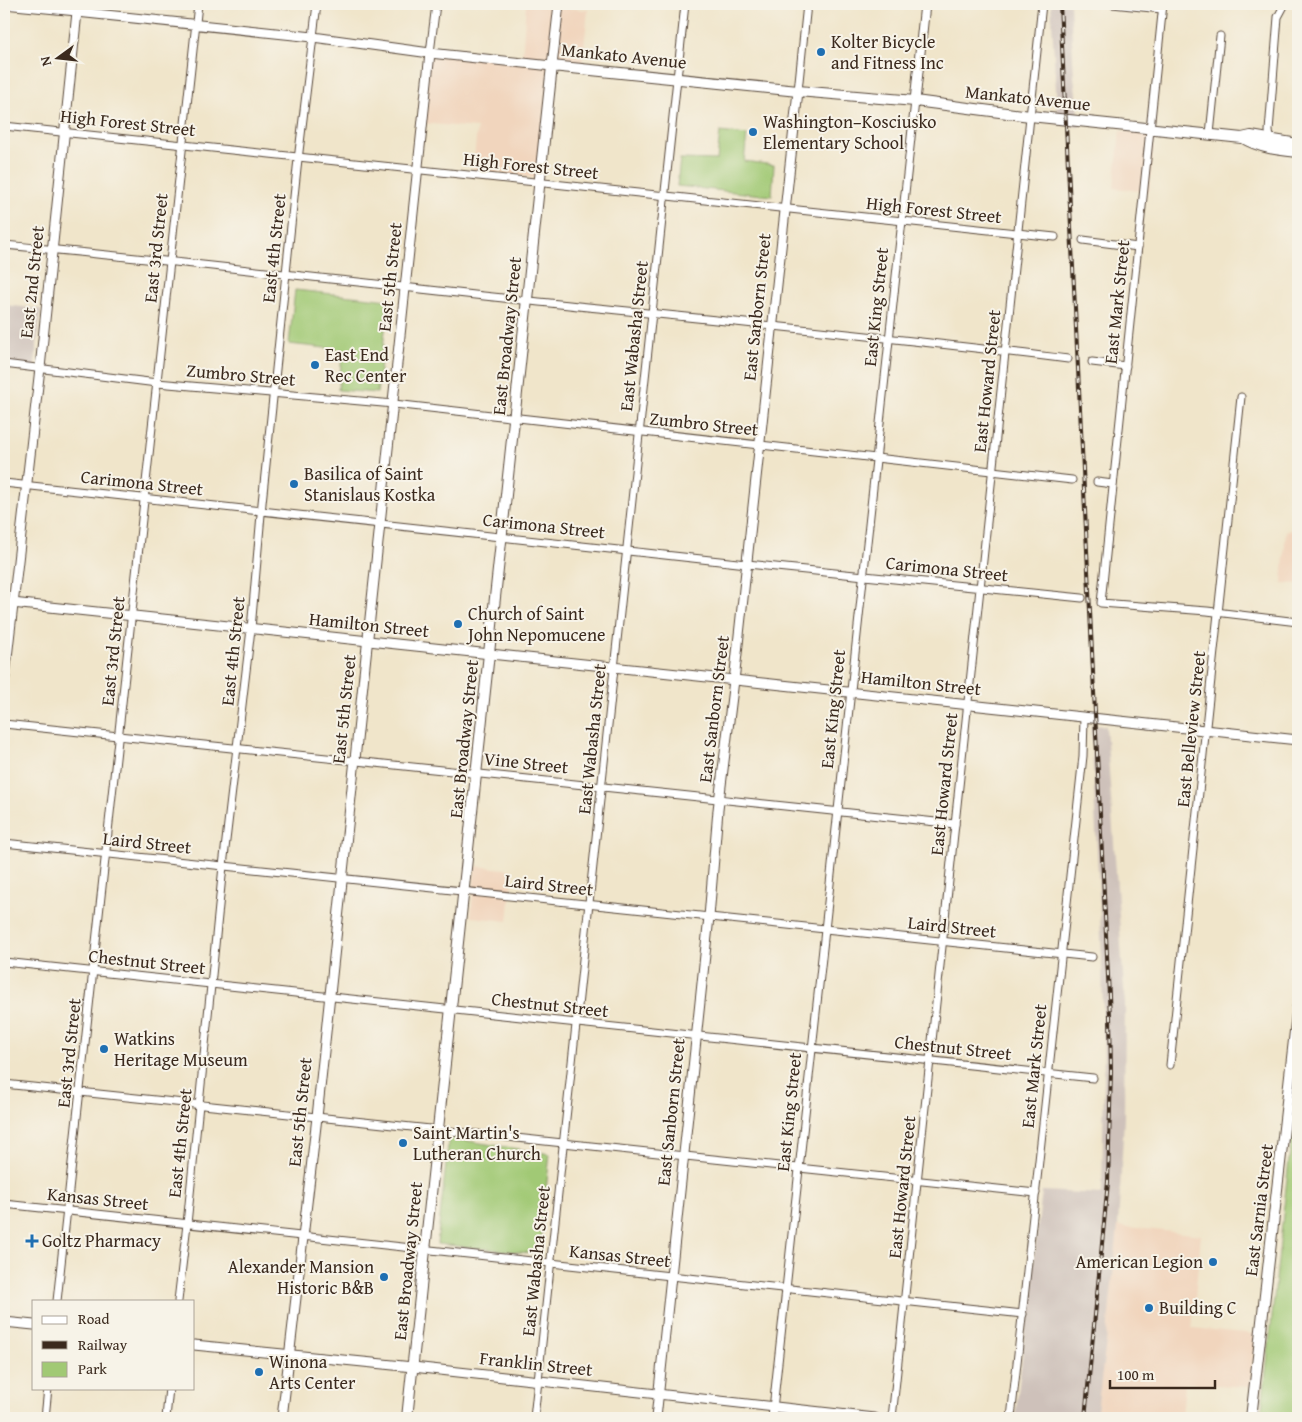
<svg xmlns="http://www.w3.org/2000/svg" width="1302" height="1422" font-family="'Gentium Book Plus',serif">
<rect width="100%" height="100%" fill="#f7f3e8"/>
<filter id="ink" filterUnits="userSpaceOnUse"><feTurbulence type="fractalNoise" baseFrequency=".02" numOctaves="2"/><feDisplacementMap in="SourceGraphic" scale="10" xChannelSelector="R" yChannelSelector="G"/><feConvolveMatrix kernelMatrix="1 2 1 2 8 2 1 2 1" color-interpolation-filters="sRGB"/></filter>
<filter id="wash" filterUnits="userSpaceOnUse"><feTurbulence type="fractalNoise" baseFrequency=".0096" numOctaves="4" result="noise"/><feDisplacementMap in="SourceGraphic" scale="20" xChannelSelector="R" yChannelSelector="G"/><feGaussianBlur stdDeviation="1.12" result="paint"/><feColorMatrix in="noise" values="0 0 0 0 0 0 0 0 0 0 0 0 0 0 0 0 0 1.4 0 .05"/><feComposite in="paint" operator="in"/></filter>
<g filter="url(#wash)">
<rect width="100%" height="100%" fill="#f0e5ca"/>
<!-- built -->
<g fill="#f1d5bd">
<polygon points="526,4 588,10 582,65 550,62 537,178 473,170 477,128 420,123 428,50 522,59"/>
<polygon points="1120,131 1155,135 1149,192 1114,188"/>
<polygon points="1286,530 1298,531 1298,584 1282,583"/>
<polygon points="475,866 513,870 508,921 471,917"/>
<polygon points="1118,1226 1201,1235 1192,1328 1255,1334 1250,1387 1185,1383 1182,1418 1096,1418"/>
</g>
<!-- industrial -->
<g fill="#cec1ba">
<polygon points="1051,4 1070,4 1074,77 1080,127 1058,125"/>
<polygon points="4,305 41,309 34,371 4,368"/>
<polygon points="1091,725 1106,726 1125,1004 1124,1118 1118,1226 1107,1334 1096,1418 1015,1418 1042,1191 1102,1194 1104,1077 1102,957"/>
</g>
<!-- green -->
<g fill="#a1c974" stroke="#6e7a49">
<polygon points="720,132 747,135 744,161 774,165 772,196 677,186 680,159 717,160"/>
<polygon points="295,290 389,300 377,393 338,390 343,350 289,344"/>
<polygon points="1298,1077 1298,1418 1261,1418"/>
<polygon points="449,1138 550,1154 539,1254 437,1244"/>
</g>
</g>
<g filter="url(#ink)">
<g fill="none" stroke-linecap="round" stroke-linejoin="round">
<!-- minor casing -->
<g stroke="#564638" stroke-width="9">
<g id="minor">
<polyline points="1112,4 1162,9"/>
<polyline points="1163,4 1101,603 1207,611 1298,622"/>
<polyline points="4,5 77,12 78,4"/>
<polyline points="430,53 436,4"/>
<polyline points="798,91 807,4"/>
<polyline points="4,126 1055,237"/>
<polyline points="1210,134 1220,36"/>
<polyline points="1270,139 1269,131 1278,17 1285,4"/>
<polyline points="1083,240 1138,247"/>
<path d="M4 245C182 261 360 283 539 302 715 320 892 337 1068 359"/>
<polyline points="1092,362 1126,366"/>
<polyline points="4,364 157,383 394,404 1072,480"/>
<polyline points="1097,482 1113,484"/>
<polyline points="4,483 747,564 1082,598"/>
<polyline points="4,603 12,603"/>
<polyline points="4,724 955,824"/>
<polyline points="4,843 1092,957"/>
<polyline points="4,962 1093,1078"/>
<polyline points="1170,1065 1241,397"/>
<polyline points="4,1084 1036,1193"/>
<polyline points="4,1204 1023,1314"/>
<polyline points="57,1301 198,4"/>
<polyline points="178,1301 187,1224 223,866 251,629 262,503 297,168 317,4"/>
<polyline points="45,1418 48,1388"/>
<polyline points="166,1418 169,1388"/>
<polyline points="534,1418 685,4"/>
<polyline points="772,1418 915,101"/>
<polyline points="892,1418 1042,4"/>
<polyline points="1011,1418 1083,756 1084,717"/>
</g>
</g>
<!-- tertiary casing -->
<g stroke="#564638" stroke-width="11">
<g id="tertiary">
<polyline points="915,101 925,4"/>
<polyline points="12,603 1298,740"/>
<polyline points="4,684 40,368 77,12 313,37 430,53 552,66 559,4"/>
<polyline points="4,1322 34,1325"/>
<polyline points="194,1345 413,1367 875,1418"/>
<polyline points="282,1418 317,1117 430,53"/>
<polyline points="656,1418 709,917 718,810 735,672 798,91"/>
</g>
</g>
<!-- secondary casing -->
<g stroke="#564638" stroke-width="12">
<g id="secondary">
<path d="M1243 138C1259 148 1280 150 1298 152"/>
<polyline points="407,1418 552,66 798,91 915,101 1030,116 1242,138 1251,136 1298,144"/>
</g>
</g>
<!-- primary casing -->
<g stroke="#564638" stroke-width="12">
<polyline id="primary" points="1251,1418 1298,1005"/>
</g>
<!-- minor -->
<use href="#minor" stroke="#fff" stroke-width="7"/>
<!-- tertiary -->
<use href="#tertiary" stroke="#fff" stroke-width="9"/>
<!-- secondary -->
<use href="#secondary" stroke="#fff" stroke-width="10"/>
<!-- primary -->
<use href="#primary" stroke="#fff" stroke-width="10"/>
<!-- rail casing -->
<g stroke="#3b2a1e" stroke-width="4">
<polyline id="rail" points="1060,4 1110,1016 1111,1071 1108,1182 1085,1418"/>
</g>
<!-- rail -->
<use href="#rail" stroke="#f7f3e8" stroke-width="2" stroke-dasharray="5.5" stroke-linecap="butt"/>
</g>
</g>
<!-- markers -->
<g fill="#1f6fb2" stroke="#f7f3e8" stroke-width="2">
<circle cx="821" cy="52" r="5"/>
<circle cx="753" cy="132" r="5"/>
<circle cx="315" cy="365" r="5"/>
<circle cx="294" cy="484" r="5"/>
<circle cx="458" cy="624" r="5"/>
<circle cx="104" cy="1049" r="5"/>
<circle cx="403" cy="1143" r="5"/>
<path d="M29.5 1233.5h5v5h5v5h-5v5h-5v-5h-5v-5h5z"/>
<circle cx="1213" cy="1262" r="5"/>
<circle cx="384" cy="1277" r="5"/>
<circle cx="1149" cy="1308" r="5"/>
<circle cx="259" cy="1372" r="5"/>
</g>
<g text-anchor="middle" stroke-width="4" stroke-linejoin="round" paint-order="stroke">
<!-- poi labels -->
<g font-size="18" fill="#3b2a1e" stroke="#f7f3e8" text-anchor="start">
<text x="831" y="48">Kolter Bicycle<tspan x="831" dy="21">and Fitness Inc</tspan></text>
<text x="763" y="128">Washington–Kosciusko<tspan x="763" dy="21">Elementary School</tspan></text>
<text x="325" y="361">East End<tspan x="325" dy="21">Rec Center</tspan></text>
<text x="304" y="480">Basilica of Saint<tspan x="304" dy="21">Stanislaus Kostka</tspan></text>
<text x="468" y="620">Church of Saint<tspan x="468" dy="21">John Nepomucene</tspan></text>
<text x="114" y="1045">Watkins<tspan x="114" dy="21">Heritage Museum</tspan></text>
<text x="413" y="1139">Saint Martin's<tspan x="413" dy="21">Lutheran Church</tspan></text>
<text x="42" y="1247">Goltz Pharmacy</text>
<text x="1203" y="1268" text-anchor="end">American Legion</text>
<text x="374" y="1273" text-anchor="end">Alexander Mansion<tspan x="374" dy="21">Historic B&amp;B</tspan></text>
<text x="1159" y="1314">Building C</text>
<text x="269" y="1368">Winona<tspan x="269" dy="21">Arts Center</tspan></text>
</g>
<!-- street labels -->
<g font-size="18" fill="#3b2a1e" stroke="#f7f3e8">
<text transform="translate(624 56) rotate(6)" y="6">Mankato Avenue</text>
<text transform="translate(1028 98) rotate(6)" y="6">Mankato Avenue</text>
<text transform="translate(128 123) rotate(6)" y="6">High Forest Street</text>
<text transform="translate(531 166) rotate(6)" y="6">High Forest Street</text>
<text transform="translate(934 210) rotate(6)" y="6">High Forest Street</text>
<text transform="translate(156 248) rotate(-84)" y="6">East 3rd Street</text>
<text transform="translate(274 248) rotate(-84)" y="6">East 4th Street</text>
<text transform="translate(390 277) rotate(-84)" y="6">East 5th Street</text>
<text transform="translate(32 282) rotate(-84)" y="6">East 2nd Street</text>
<text transform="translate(1117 302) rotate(-84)" y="6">East Mark Street</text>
<text transform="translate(757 307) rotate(-84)" y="6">East Sanborn Street</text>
<text transform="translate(876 307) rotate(-84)" y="6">East King Street</text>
<text transform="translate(507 336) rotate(-84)" y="6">East Broadway Street</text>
<text transform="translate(634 336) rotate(-84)" y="6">East Wabasha Street</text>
<text transform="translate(241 375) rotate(5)" y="6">Zumbro Street</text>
<text transform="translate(987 381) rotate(-84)" y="6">East Howard Street</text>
<text transform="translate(704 424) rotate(6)" y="6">Zumbro Street</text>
<text transform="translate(142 483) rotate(6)" y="6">Carimona Street</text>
<text transform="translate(544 526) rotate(6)" y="6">Carimona Street</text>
<text transform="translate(947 569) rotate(6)" y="6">Carimona Street</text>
<text transform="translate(369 625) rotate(6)" y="6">Hamilton Street</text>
<text transform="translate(113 651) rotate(-84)" y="6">East 3rd Street</text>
<text transform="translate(233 651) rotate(-84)" y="6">East 4th Street</text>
<text transform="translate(921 683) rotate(6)" y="6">Hamilton Street</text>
<text transform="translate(344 709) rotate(-84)" y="6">East 5th Street</text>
<text transform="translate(714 709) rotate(-83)" y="6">East Sanborn Street</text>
<text transform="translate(833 709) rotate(-84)" y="6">East King Street</text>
<text transform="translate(1191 729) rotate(-84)" y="6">East Belleview Street</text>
<text transform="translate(464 739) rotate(-84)" y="6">East Broadway Street</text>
<text transform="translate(592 739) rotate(-84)" y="6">East Wabasha Street</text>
<text transform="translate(526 763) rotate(6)" y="6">Vine Street</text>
<text transform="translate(944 784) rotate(-84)" y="6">East Howard Street</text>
<text transform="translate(147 843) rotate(6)" y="6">Laird Street</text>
<text transform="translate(549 885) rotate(6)" y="6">Laird Street</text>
<text transform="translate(952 927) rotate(6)" y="6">Laird Street</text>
<text transform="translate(147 962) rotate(6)" y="6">Chestnut Street</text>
<text transform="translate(550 1005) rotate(6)" y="6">Chestnut Street</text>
<text transform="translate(953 1048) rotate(6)" y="6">Chestnut Street</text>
<text transform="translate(69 1053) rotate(-84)" y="6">East 3rd Street</text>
<text transform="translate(1034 1066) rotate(-84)" y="6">East Mark Street</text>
<text transform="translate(300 1112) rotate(-84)" y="6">East 5th Street</text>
<text transform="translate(671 1112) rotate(-84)" y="6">East Sanborn Street</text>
<text transform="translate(789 1112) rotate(-84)" y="6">East King Street</text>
<text transform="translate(180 1143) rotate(-84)" y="6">East 4th Street</text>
<text transform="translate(902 1187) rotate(-84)" y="6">East Howard Street</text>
<text transform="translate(98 1199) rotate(6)" y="6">Kansas Street</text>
<text transform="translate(1259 1210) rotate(-83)" y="6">East Sarnia Street</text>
<text transform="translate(620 1256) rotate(6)" y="6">Kansas Street</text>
<text transform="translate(408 1261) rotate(-84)" y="6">East Broadway Street</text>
<text transform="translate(536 1261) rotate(-84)" y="6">East Wabasha Street</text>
<text transform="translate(536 1364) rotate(6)" y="6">Franklin Street</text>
</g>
</g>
<!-- margin -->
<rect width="1302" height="1422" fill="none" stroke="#f7f3e8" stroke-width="20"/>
<!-- legend -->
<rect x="32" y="1300" width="162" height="90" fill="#f7f3e8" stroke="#aca397"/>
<rect x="42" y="1316" width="25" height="8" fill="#ffffff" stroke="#aca397"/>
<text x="78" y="1324" font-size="15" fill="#3b2a1e">Road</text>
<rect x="42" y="1341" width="25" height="8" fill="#3b2a1e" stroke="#aca397"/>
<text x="78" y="1350" font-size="15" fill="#3b2a1e">Railway</text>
<rect x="42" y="1362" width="25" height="15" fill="#a1c974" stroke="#aca397"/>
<text x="78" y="1374" font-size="15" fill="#3b2a1e">Park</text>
<!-- north arrow -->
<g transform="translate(58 58) rotate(255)" stroke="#f7f3e8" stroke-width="4" paint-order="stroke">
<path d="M0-4L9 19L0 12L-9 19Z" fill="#3b2a1e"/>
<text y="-8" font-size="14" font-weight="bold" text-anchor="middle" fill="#3b2a1e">N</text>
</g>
<!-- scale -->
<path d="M1110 1380v8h105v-8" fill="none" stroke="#3b2a1e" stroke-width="2.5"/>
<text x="1117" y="1380" font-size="15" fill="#3b2a1e" stroke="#f7f3e8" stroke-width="4" paint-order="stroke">100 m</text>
</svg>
